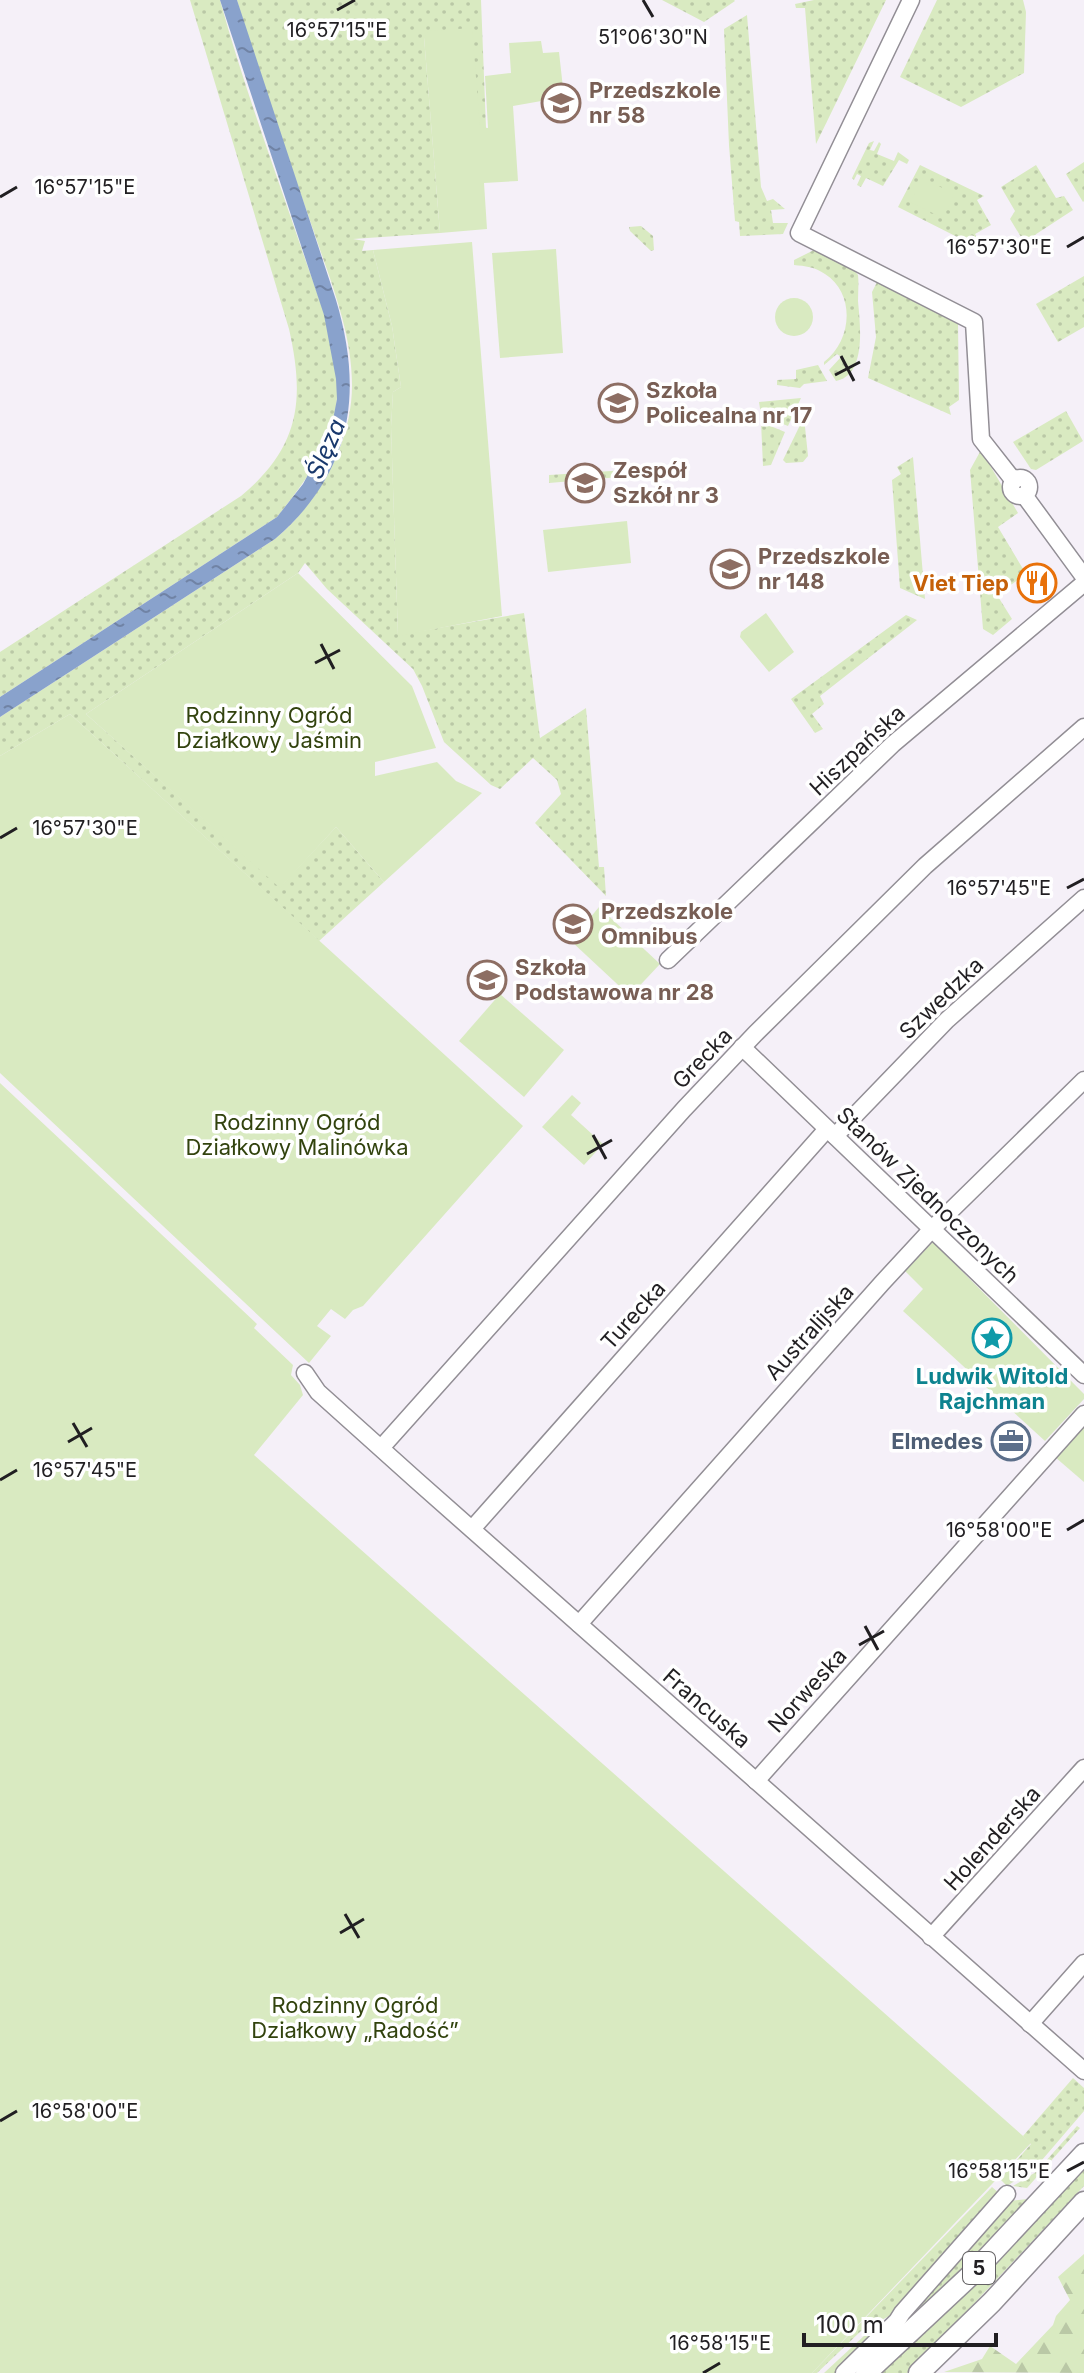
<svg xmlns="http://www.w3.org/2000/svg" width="1084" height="2373" font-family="Inter,sans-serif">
<defs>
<pattern id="grass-dots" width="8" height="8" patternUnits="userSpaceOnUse" patternTransform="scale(2)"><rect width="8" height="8" fill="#d9eac1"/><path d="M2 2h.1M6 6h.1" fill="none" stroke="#bac8a6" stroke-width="1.8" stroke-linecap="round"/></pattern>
<pattern id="forest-firs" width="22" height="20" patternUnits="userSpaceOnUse" patternTransform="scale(2)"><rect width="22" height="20" fill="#d9eac1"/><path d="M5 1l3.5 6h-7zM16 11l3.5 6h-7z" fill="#bac8a6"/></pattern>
<pattern id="water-ripples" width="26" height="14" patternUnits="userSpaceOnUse" patternTransform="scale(2)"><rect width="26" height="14" fill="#89a2cc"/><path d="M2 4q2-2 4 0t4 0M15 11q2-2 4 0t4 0" fill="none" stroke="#7083a5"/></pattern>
</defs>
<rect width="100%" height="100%" fill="#f5f0f8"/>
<!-- grass -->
<g fill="url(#grass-dots)">
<path d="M190 0H220C243 84 274 167 302 250 318 297 340 347 337 398 334 444 305 482 277 517L0 697V652L241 496C300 447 305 400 289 329Z"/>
<path d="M237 0H481L486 128H480L424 37 440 233 353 239 365 241 362 251 373 250 392 326 401 387 393 392 391 427 398 635 524 613 540 738 586 708 599 867H604L606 896 535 823 561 794 557 780 533 758 500 789 491 785 444 742 422 686 413 669 327 589 305 563 298 573 86 714 280 887 336 827 384 882 319 941 70 714 0 756V717L275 539C318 503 352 444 352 385 352 334 332 285 316 238 289 159 260 80 237 0Z"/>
<polygon points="662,0 734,0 735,1 704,22"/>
<polygon points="814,0 886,0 816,144 805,8 796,8 795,4"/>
<polygon points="937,0 1023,0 1026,12 1024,73 961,107 900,77"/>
<polygon points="747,15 761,187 767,201 773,199 785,209 771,210 773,223 788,223 783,234 740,236 739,222 735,221 729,145 724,29"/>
<polygon points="874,141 870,150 874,151 879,142 881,144 877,154 894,161 898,152 909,160 907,164 899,160 883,186 866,178 861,187 857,185 861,176 857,174 854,180 852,178 869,143"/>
<polygon points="1084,162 1084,201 1083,202 1066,174"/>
<polygon points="920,165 984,196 977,200 991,225 975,234 979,241 973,245 898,207"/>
<polygon points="1036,165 1056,198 1064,196 1073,210 1024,242 1010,219 1015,211 1001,187"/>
<polygon points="641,226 653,236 654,250 651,251 630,231 629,227"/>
<path d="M814 250 854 270 858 275C859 284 858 292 858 301 860 324 867 375 836 381L829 370 841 357 837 354 824 365V362C852 341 856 294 825 274 815 267 805 266 794 265V260Z"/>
<polygon points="1084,276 1084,327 1058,342 1036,304"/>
<polygon points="877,282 958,323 959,400 949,407 951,415 868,378 876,337 872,292"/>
<polygon points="818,365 827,381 804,384 800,388 777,385 777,380 796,379 796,370"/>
<polygon points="801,398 788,426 761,415 759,402"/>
<polygon points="1066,411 1083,441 1036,470 1031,469 1013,442"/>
<polygon points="804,417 808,456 803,462 786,463 783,460"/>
<polygon points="761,422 785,432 771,465 763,466"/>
<polygon points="981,450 1018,513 998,527 1026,574 997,595 1012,619 993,635 983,629 970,470"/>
<polygon points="913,457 925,599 900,588 892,480 901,474 897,467"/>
<polygon points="642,469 643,475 549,483 549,475"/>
<polygon points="906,615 917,620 820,696 824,704 812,714 823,729 815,733 791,699"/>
<polygon points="1073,2078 1084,2088 1084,2111 1036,2167 1007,2186 1000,2179 1031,2144 1023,2136"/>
<polygon points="1077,2126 1080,2128 1027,2188 1013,2186 1036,2172"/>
<polygon points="1084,2167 1084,2186 925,2356 907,2373 878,2373"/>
<polygon points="992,2187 1000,2194 893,2314 861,2331 817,2373 812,2373"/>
<polygon points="1028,2199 996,2238 853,2373 1010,2201"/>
<polygon points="896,2318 840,2373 824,2373 865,2335"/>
</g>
<!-- forest -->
<polygon fill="url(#forest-firs)" points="1084,2254 1084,2373 944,2372 982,2359 990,2346 1016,2364 1053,2325 1056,2316 1070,2300 1058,2277"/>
<!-- green -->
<g fill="#d9eac1">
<polygon points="472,28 480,127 488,128 485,76 511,73 509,43 541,41 543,53 559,52 564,97 513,106 518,181 484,183 487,229 440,233 424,37 429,31"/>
<polygon points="923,178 954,194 943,218 910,202"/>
<polygon points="472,242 502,616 398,636 391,427 393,392 401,387 392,326 373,250"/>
<polygon points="556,249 563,353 500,358 492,253"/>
<circle cx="794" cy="317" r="19"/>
<polygon points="627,521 631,563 548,572 543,530"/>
<polygon points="298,573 412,686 436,748 375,762 375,776 437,762 456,781 482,793 384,882 336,827 280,888 86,714"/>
<polygon points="766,613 794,652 769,672 740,637 741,632"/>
<polygon points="70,714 523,1126 363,1306 353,1310 345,1319 331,1309 317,1326 331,1336 309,1363 0,1073 0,756"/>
<polygon points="599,907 660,964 630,996 571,941"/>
<polygon points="500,994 564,1050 524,1097 459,1041"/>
<polygon points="0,1083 257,1324 254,1328 293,1365 291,1375 300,1385 303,1395 254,1455 1031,2143 812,2373 0,2373"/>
<polygon points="572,1095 581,1103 571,1115 603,1144 584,1165 542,1127"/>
<polygon points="933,1242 1084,1394 1084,1399 1045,1441 903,1311 923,1289 905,1271"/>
<polygon points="1084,1426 1084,1482 1055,1457"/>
</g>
<!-- water -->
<path fill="url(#water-ripples)" d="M220 0H237L336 300C364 393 352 473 275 539L0 717V697L277 517 303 484 324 445 331 430 337 399 336 379 324 315Z"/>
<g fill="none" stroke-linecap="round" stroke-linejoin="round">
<!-- minor casing -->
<g stroke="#928e95" stroke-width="19">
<g id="minor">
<polyline points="911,0 799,233 974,322 981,439 1014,481"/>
<circle cx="1020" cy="487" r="9"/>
<polyline points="1024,495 1084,577"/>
<polyline points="668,960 893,744 1084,583"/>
<polyline points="742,1047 1084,1375"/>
<polyline points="835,1136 947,1020 1084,898"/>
<polyline points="305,1373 318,1392 416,1480 1084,2071"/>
<polyline points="381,1448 684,1109 755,1034 925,866 1084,727"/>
<polyline points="472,1529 827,1129"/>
<polyline points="579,1624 882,1283 932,1229 1084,1080"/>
<polyline points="756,1781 1084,1414"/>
<polyline points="931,1937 1084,1768"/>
<polyline points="1030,2024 1084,1963"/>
<polyline points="844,2373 897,2321 902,2313 1007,2194"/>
</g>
</g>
<!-- major casing -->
<g stroke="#928e95" stroke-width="23">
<g id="major">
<polyline points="866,2373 973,2273 1084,2154"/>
<polyline points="919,2373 992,2302 1084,2202"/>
</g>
</g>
<!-- minor -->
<use href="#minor" stroke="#fff" stroke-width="16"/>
<!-- major -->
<use href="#major" stroke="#fff" stroke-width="20"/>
</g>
<!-- ticks -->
<path fill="none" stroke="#211f22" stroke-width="3" d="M643 0 653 17M337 10 355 0M0 197 17 187M1067 247 1084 237M841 356 854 381M835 375 860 362M321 644 334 669M315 663 340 650M0 838 17 828M1067 888 1084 879M593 1135 606 1159M587 1154 612 1140M73 1423 87 1447M68 1442 92 1428M0 1480 17 1470M1067 1530 1084 1520M865 1626 878 1650M859 1645 884 1631M345 1914 359 1938M340 1933 364 1919M0 2121 17 2111M1067 2171 1084 2162M703 2373 720 2363"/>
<!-- icons -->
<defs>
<g id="school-ring" transform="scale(2)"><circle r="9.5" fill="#fff" stroke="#8d6e63" stroke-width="1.5"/><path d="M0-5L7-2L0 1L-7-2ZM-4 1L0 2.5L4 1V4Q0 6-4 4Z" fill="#8d6e63"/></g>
<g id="university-ring" transform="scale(2)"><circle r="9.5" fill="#fff" stroke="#8d6e63" stroke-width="1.5"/><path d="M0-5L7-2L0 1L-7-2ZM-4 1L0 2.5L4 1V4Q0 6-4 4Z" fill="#8d6e63"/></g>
<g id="restaurant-ring" transform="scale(2)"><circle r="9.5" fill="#fff" stroke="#e8710a" stroke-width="1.5"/><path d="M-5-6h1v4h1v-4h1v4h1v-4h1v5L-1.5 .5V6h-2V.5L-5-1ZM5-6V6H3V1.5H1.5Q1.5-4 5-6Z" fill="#e8710a"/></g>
<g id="sight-ring" transform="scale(2)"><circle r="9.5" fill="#fff" stroke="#0f9aa8" stroke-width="1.5"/><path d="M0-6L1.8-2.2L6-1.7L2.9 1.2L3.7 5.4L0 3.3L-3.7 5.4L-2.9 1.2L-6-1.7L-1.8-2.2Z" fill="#0f9aa8"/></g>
<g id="office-ring" transform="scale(2)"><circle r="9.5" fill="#fff" stroke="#5c6f8a" stroke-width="1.5"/><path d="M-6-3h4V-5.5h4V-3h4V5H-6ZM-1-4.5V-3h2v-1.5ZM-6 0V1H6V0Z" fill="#5c6f8a"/></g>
</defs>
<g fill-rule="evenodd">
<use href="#school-ring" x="561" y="103"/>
<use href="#university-ring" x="618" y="403"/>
<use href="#school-ring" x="585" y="483"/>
<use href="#school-ring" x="730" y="569"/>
<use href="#restaurant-ring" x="1037" y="583"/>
<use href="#school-ring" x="573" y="924"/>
<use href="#school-ring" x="487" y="980"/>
<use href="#sight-ring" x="992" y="1338"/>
<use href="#office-ring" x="1011" y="1441"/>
</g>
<g text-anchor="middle" stroke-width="7" stroke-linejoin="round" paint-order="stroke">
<!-- shield labels -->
<rect fill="#fff" stroke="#646264" stroke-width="2" x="963" y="2252" width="32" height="32" rx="6"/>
<g font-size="20" font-weight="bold" fill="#211f22">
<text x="979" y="2275">5</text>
</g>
<!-- education labels -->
<g font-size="22" font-weight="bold" fill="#785e54" stroke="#fff" text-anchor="start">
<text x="589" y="98">Przedszkole<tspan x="589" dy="25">nr 58</tspan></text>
<text x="646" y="398">Szkoła<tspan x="646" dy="25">Policealna nr 17</tspan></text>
<text x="613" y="478">Zespół<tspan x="613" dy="25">Szkół nr 3</tspan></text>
<text x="758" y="564">Przedszkole<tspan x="758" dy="25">nr 148</tspan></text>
<text x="601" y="919">Przedszkole<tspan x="601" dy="25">Omnibus</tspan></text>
<text x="515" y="975">Szkoła<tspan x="515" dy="25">Podstawowa nr 28</tspan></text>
</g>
<!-- food labels -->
<g font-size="22" font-weight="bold" fill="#c56008" stroke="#fff" text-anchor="end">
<text x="1009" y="591">Viet Tiep</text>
</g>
<!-- park labels -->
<g font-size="22" fill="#32430e" stroke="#fff">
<text x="269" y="723">Rodzinny Ogród<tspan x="269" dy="25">Działkowy Jaśmin</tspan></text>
<text x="297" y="1130">Rodzinny Ogród<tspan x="297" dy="25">Działkowy Malinówka</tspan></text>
<text x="355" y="2013">Rodzinny Ogród<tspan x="355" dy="25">Działkowy „Radość”</tspan></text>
</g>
<!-- street labels -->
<g font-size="22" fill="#211f22" stroke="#fff">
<text transform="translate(857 750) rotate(-43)" y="8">Hiszpańska</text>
<text transform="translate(941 998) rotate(-44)" y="8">Szwedzka</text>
<text transform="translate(702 1058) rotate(-46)" y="8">Grecka</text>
<text transform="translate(928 1195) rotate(44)" y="8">Stanów Zjednoczonych</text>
<text transform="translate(633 1315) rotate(-48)" y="8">Turecka</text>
<text transform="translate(809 1332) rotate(-48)" y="8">Australijska</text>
<text transform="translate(807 1690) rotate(-48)" y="8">Norweska</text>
<text transform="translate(707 1708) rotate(41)" y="8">Francuska</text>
<text transform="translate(992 1838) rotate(-48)" y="8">Holenderska</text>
</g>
<!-- culture labels -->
<g font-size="22" font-weight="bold" fill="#0d838f" stroke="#fff">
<text x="992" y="1384">Ludwik Witold<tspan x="992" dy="25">Rajchman</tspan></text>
</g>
<!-- service labels -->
<g font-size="22" font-weight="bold" fill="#4e5e75" stroke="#fff" text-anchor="end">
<text x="983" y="1449">Elmedes</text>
</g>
<!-- water labels -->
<g font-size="24" font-style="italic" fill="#19386c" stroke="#fff">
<text transform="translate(326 449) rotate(-66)" y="8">Ślęza</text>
</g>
</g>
<g font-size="20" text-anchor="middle" fill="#211f22" stroke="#fff" stroke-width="7" stroke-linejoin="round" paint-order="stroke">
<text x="337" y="37">16°57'15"E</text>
<text x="653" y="44">51°06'30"N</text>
<text x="85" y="194">16°57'15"E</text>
<text x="999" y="254">16°57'30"E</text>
<text x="85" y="835">16°57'30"E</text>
<text x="999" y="895">16°57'45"E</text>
<text x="85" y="1477">16°57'45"E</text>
<text x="999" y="1537">16°58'00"E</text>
<text x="85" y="2118">16°58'00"E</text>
<text x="999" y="2178">16°58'15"E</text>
<text x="720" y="2350">16°58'15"E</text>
</g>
<!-- scale -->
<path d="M804 2333v12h192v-12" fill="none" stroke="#211f22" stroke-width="4"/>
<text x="816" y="2333" font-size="24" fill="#211f22" stroke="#ffffff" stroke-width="6" paint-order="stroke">100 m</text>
</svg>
